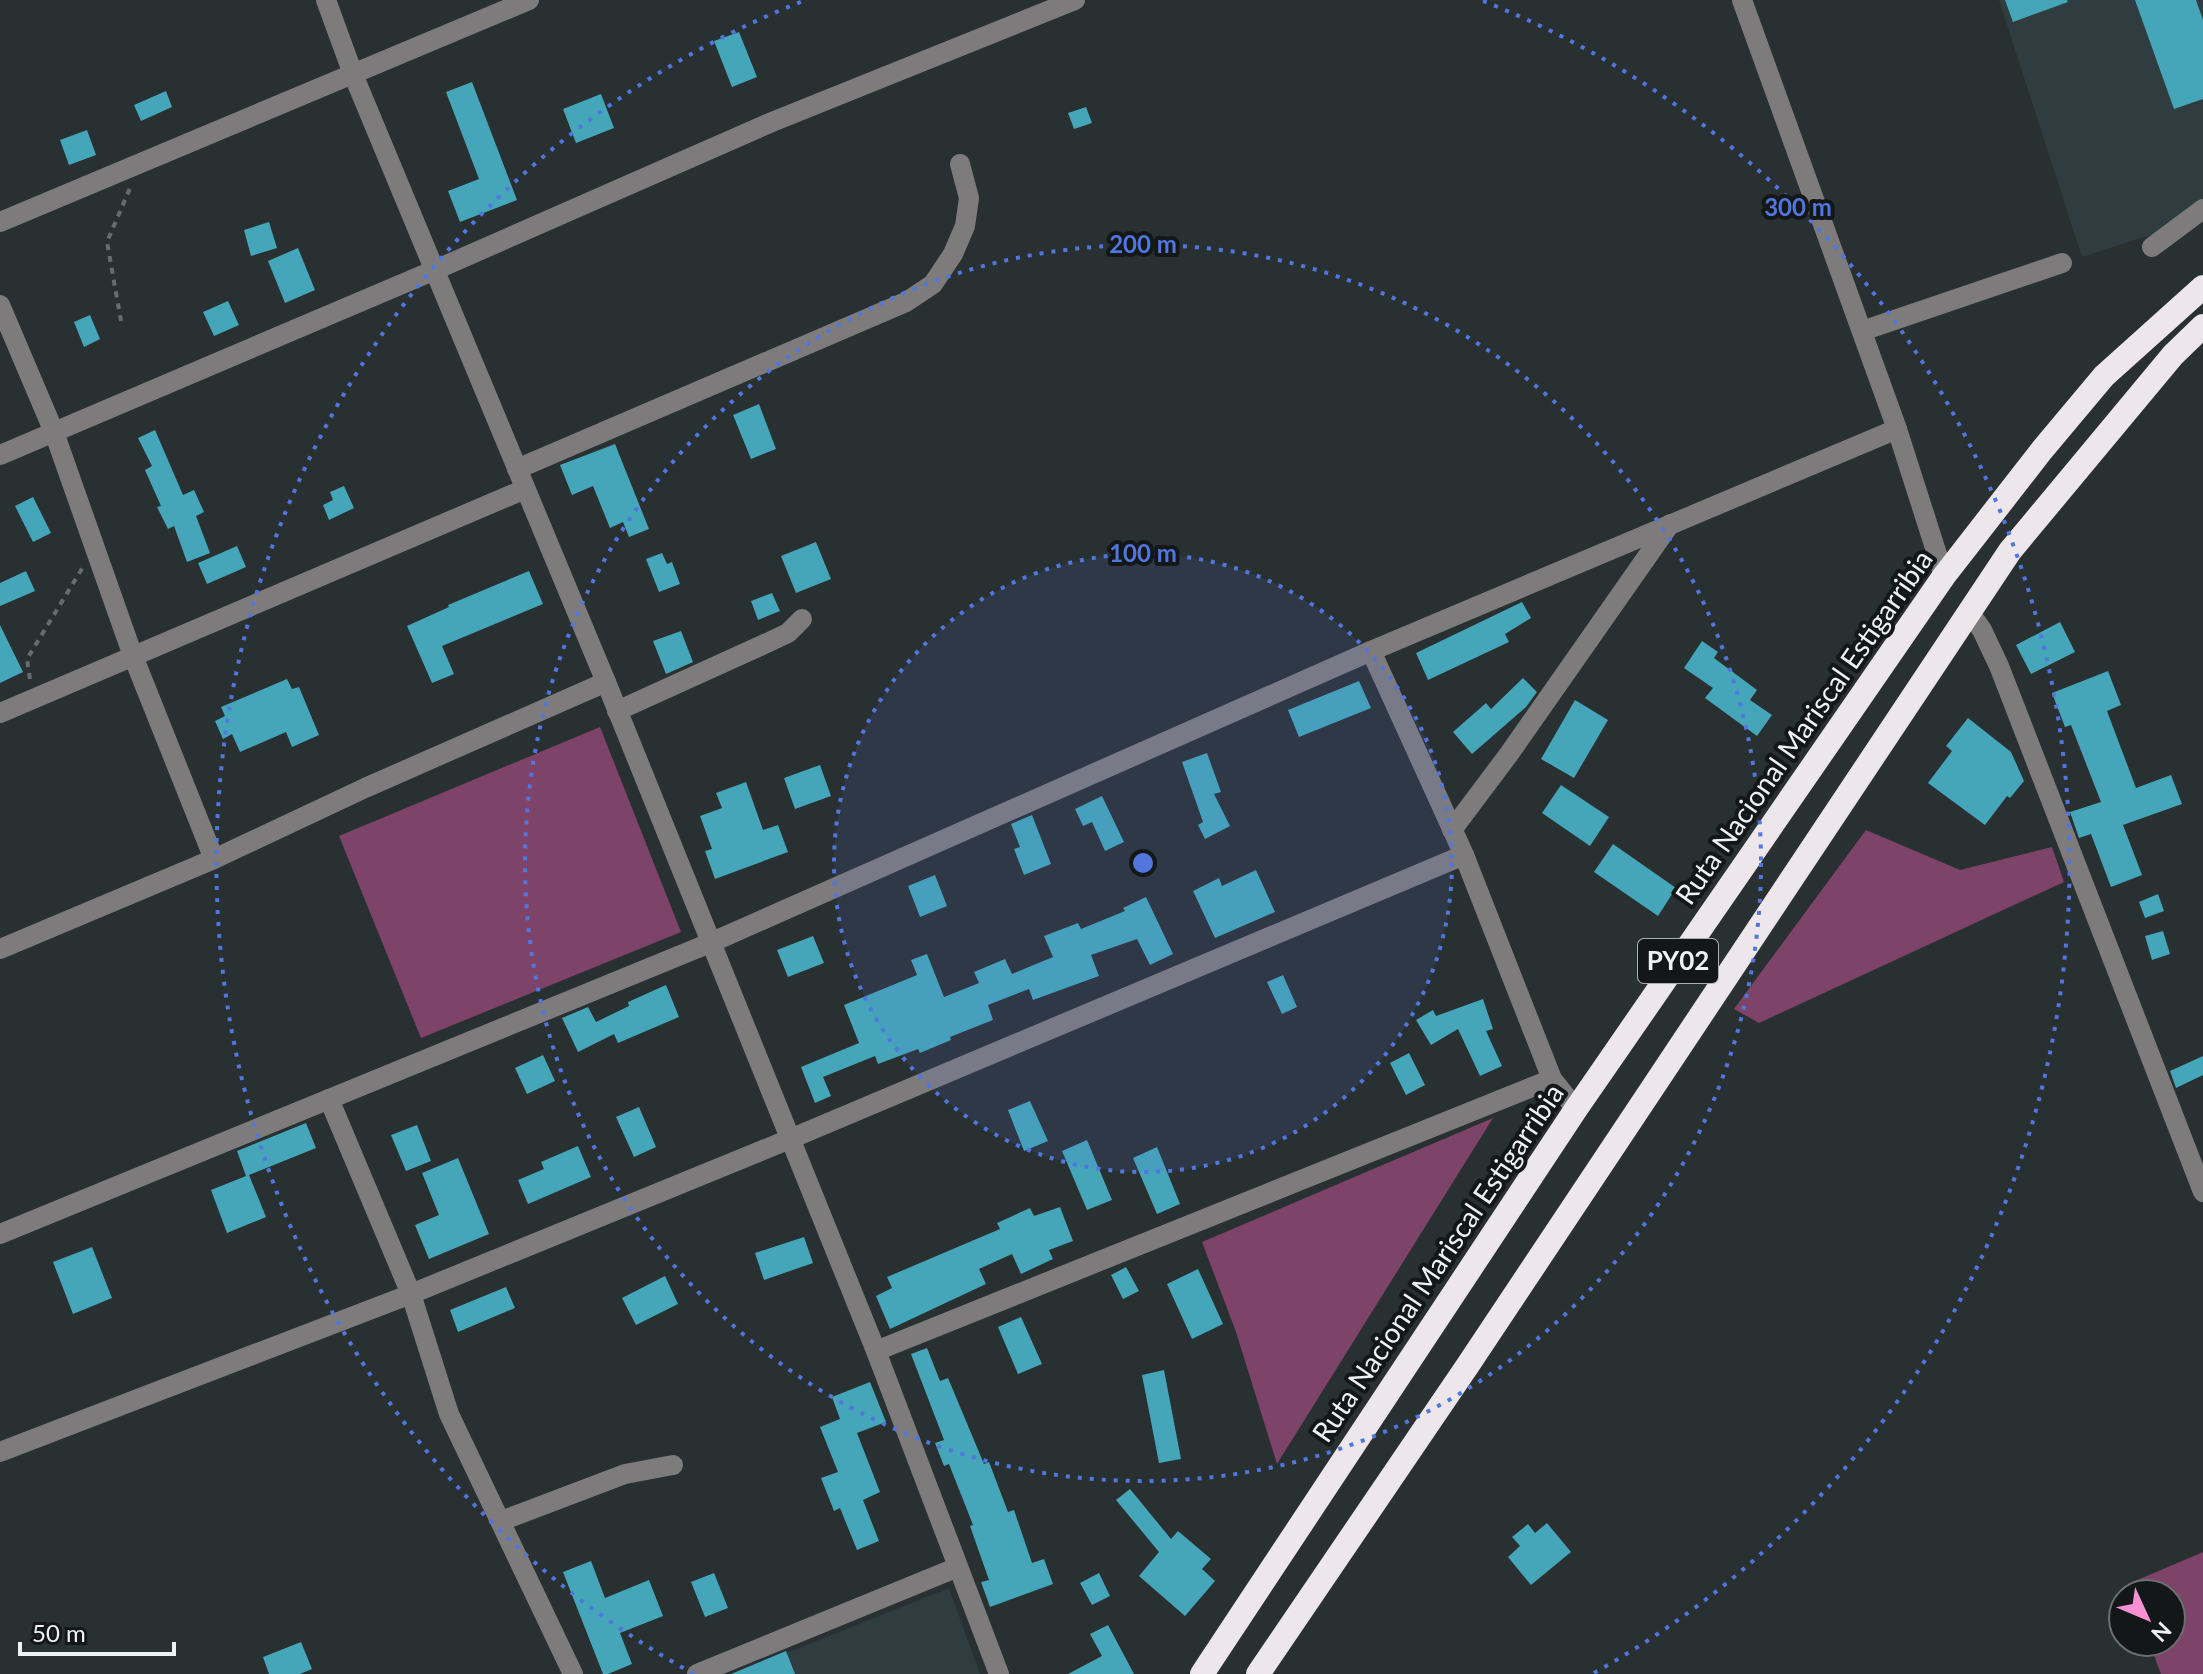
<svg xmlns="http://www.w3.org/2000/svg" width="2203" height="1674" font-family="Lato,sans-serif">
<rect width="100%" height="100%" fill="#293031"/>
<!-- built -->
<g fill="#2f3d40">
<polygon points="1999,0 2203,0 2203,206 2169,229 2082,257"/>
<polygon points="949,1588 980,1674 734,1674"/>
</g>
<!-- forest -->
<g fill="#7d4369">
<polygon points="600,727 681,932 421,1038 339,836"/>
<polygon points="1866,830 1960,870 2052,847 2064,882 1759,1023 1734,1009"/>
<polygon points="1493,1118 1277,1464 1236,1332 1202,1242"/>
<polygon points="2203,1552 2203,1674 2161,1674 2149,1642 2171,1642 2171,1594 2132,1594 2128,1584"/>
</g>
<!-- building -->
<g fill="#45a5b9">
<polygon points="2005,0 2067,0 2068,2 2013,22"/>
<polygon points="2135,0 2196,0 2203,20 2203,99 2174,109"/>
<polygon points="739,32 757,77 732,87 714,41"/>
<polygon points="472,82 517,200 460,222 448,191 479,179 446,92"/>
<polygon points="166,91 172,107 141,121 134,105"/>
<polygon points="601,94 614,128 576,143 563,109"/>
<polygon points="1086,107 1092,123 1074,129 1068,113"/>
<polygon points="87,130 96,155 69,165 60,140"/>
<polygon points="269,222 277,248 251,256 244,230"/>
<polygon points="298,248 315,290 285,303 268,261"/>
<polygon points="228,301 239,325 214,336 203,312"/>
<polygon points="90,315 100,339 84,347 74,322"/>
<polygon points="759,404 776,449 751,459 733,415"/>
<polygon points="155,430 183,495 194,490 204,512 196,516 210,553 187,562 174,526 168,529 157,507 161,506 145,470 152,466 138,438"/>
<polygon points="615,444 649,529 629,537 623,522 610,528 593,486 572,495 560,465"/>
<polygon points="344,486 354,508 329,520 323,505 333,500 330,492"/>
<polygon points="33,497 51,533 33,542 15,506"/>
<polygon points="816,542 831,579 796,593 781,556"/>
<polygon points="237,546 246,567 207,584 198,563"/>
<polygon points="662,553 667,564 672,562 680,584 659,592 646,559"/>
<polygon points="26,571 35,591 0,606 0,583"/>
<polygon points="529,571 543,604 442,646 454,674 432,683 407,626 449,607 448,605"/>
<polygon points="772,593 780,611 758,620 751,601"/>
<polygon points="1522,602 1531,618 1505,634 1509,642 1428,680 1416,653"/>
<polygon points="2060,622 2075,652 2031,674 2016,645"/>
<polygon points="0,625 23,672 0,683"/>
<polygon points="681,631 693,662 666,674 653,641"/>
<polygon points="1702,641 1718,652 1714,658 1757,690 1750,700 1772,715 1757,736 1705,698 1713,688 1684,668"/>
<polygon points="2108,671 2121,705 2107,711 2136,788 2171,775 2182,804 2123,825 2142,875 2111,887 2091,834 2079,838 2070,812 2101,802 2071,725 2065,727 2052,693"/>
<polygon points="1523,678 1537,692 1526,707 1472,754 1453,732 1486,703 1491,709"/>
<polygon points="287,679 292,689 299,687 319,735 292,747 286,732 240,752 232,734 223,739 215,721 225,716 221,707"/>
<polygon points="1359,681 1371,708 1299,737 1288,710"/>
<polygon points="1575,700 1608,720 1574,778 1541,759"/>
<polygon points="1968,718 2011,752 2024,781 2010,798 2007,796 1985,825 1928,783 1952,751 1946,746"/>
<polygon points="1207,753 1221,792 1214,794 1230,826 1205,839 1198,825 1203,822 1182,762"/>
<polygon points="820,765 831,796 795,809 784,778"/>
<polygon points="746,782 763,830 778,825 788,852 715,879 705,851 712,849 700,816 722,808 716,793"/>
<polygon points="1561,785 1609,817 1590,846 1542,813"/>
<polygon points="1102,796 1124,842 1105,851 1092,822 1083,826 1075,809"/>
<polygon points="1032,815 1051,864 1024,875 1014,849 1020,847 1011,824"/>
<polygon points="1613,844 1676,888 1658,916 1594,872"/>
<polygon points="1256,870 1275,912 1215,938 1193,891 1219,878 1222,886"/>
<polygon points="935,875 947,906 920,917 908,886"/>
<polygon points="2158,894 2164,911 2145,918 2139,902"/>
<polygon points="1146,897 1173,954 1150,965 1137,939 1091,955 1099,976 1033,1000 1029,989 988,1005 993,1020 950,1037 951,1040 920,1053 918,1049 878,1064 875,1056 823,1077 831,1096 815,1103 801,1067 859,1043 844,1005 917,975 911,960 927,954 944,997 979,983 974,972 1005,959 1012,974 1053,957 1044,936 1078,923 1081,929 1125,911 1123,908"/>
<polygon points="2163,931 2170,954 2152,960 2145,936"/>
<polygon points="813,936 824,963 788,977 777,950"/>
<polygon points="1283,975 1297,1007 1282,1014 1267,982"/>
<polygon points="666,985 679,1017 618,1043 614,1034 578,1052 562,1018 588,1007 596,1022 629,1006 628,1002"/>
<polygon points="1483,999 1493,1029 1486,1031 1502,1066 1480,1076 1458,1029 1431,1045 1416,1020 1433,1010 1436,1016"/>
<polygon points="1409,1053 1425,1085 1406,1095 1390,1063"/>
<polygon points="543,1055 555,1081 527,1094 515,1068"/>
<polygon points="2203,1056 2203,1075 2176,1088 2170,1071"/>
<polygon points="1030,1101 1048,1141 1024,1151 1008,1110"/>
<polygon points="639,1107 656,1147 634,1157 616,1117"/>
<polygon points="306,1123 316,1148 249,1175 266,1217 227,1233 211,1190 246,1176 237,1151"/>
<polygon points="417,1125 431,1161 406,1171 391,1135"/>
<polygon points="1087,1140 1112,1200 1087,1210 1062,1151"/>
<polygon points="578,1146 591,1177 528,1204 518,1180 544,1169 541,1162"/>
<polygon points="1157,1147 1180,1204 1157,1214 1133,1158"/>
<polygon points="458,1158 489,1234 429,1259 415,1225 439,1215 422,1173"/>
<polygon points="1060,1207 1073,1241 1049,1250 1053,1259 1021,1274 1012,1254 979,1269 986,1284 890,1329 876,1296 892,1288 887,1277 1000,1229 997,1223 1030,1208 1034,1216"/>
<polygon points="804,1237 813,1263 764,1280 755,1253"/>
<polygon points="92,1247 112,1298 73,1314 53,1262"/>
<polygon points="1126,1267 1139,1291 1123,1299 1111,1275"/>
<polygon points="1198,1269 1223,1324 1192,1339 1167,1284"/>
<polygon points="665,1276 678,1304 636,1325 622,1298"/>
<polygon points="506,1287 515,1308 458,1332 450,1310"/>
<polygon points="1021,1317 1042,1364 1018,1374 998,1327"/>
<polygon points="927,1348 940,1381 948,1378 984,1464 989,1462 1008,1512 1014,1510 1032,1563 1044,1559 1053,1584 990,1607 981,1582 989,1580 970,1526 973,1525 949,1464 944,1466 935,1443 944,1440 911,1354"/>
<polygon points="1164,1370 1181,1459 1159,1463 1142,1375"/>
<polygon points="870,1382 886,1422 857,1433 880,1492 863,1500 879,1541 857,1550 840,1508 834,1511 821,1478 838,1472 820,1427 840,1419 832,1397"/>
<polygon points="1130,1489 1171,1539 1178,1531 1211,1559 1202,1569 1215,1581 1185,1616 1139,1576 1159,1552 1116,1500"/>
<polygon points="1547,1523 1571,1552 1531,1585 1508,1557 1520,1546 1512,1537 1528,1524 1535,1533"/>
<polygon points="591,1561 605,1598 649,1580 663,1616 620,1633 632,1664 608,1674 603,1674 563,1572"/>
<polygon points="714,1573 728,1608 705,1617 691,1582"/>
<polygon points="1099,1573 1110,1596 1092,1605 1080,1583"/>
<polygon points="1108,1625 1134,1674 1068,1674 1102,1656 1090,1634"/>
<polygon points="301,1642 312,1669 300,1674 269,1674 263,1657"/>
<polygon points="786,1651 795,1674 731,1674"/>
</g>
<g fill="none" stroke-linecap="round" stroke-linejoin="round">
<!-- path -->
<g stroke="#676d6e" stroke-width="4" stroke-dasharray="6 6" stroke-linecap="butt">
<polyline points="121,321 107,242 130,188"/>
<polyline points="30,679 27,659 83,567"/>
</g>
<!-- minor -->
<g stroke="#7e7b7d" stroke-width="20">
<polyline points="326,0 353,74 606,682 876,1351 999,1674"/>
<polyline points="1742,0 1897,429 1944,576"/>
<polyline points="0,222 529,0"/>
<polyline points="2152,247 2203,209"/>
<polyline points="0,305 54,432 133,656 214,859"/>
<polyline points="1862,331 2062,263"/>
<polyline points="0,455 435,270 772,122 1075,0"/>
<polyline points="517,469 906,302 933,284 953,254 965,226 969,198 960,164"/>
<polyline points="1970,613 1982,630 1999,666 2203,1192"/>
<polyline points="1371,651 1897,429"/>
<polyline points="617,711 769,642 788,633 802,619"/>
<polyline points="0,713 525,489"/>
<polyline points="1452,830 1509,754 1670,524"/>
<polyline points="0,949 214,859 365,788 606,682"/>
<polyline points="329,1099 411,1294 790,1139 1464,855"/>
<polyline points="0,1234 710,943 1371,651 1464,855 1552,1079 1576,1109"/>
<polyline points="876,1351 1552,1079"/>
<polyline points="0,1452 411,1294 449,1414 573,1674"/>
<polyline points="501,1521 625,1474 673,1465"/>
<polyline points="697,1674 958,1567"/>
</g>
<!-- highway -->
<g stroke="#ede6ea" stroke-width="24">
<polyline points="1202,1674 1576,1109 1944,576 2042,450 2104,376 2203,287"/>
<polyline points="1258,1674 1468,1365 2010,551 2173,355 2203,326"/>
</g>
</g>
<!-- distance rings -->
<circle cx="1143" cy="863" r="309" fill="#5177df" fill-opacity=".12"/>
<g fill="none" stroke="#5177df" stroke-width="4" stroke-dasharray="4 8">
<circle cx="1143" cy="863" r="309"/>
<circle cx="1143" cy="863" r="618"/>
<path d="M694 1674A927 927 0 0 1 803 1M1483 1A927 927 0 0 1 1592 1674"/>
</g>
<g text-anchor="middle" stroke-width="8" stroke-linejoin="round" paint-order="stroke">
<!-- shield labels -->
<rect fill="#141718" stroke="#adb0b1" stroke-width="2" x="1638" y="939" width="80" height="44" rx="6"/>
<g font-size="26" font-weight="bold" fill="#eef2f3">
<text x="1678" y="970">PY02</text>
</g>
<!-- street labels -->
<g font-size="28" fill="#eef2f3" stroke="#141718">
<text transform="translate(1804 727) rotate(-55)" y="10">Ruta Nacional Mariscal Estigarribia</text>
<text transform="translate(1438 1263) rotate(-56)" y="10">Ruta Nacional Mariscal Estigarribia</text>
</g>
</g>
<circle cx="1143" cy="863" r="12" fill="#5177df" stroke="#141718" stroke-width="4"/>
<g font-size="24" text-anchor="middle" font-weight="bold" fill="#5177df" stroke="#141718" stroke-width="8" stroke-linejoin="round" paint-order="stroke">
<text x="1798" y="216">300 m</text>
<text x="1143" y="253">200 m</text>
<text x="1143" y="562">100 m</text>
</g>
<!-- north arrow -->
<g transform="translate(2147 1618) rotate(134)"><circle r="38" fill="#141718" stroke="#6b6f70" stroke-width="2"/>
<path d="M0-6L14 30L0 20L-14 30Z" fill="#f591d2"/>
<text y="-12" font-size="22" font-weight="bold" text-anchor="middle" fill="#eef2f3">N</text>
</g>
<!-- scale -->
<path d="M20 1642v12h154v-12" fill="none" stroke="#eef2f3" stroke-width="4"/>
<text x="32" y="1642" font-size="24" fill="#eef2f3" stroke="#141718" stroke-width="6" paint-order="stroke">50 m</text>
</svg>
